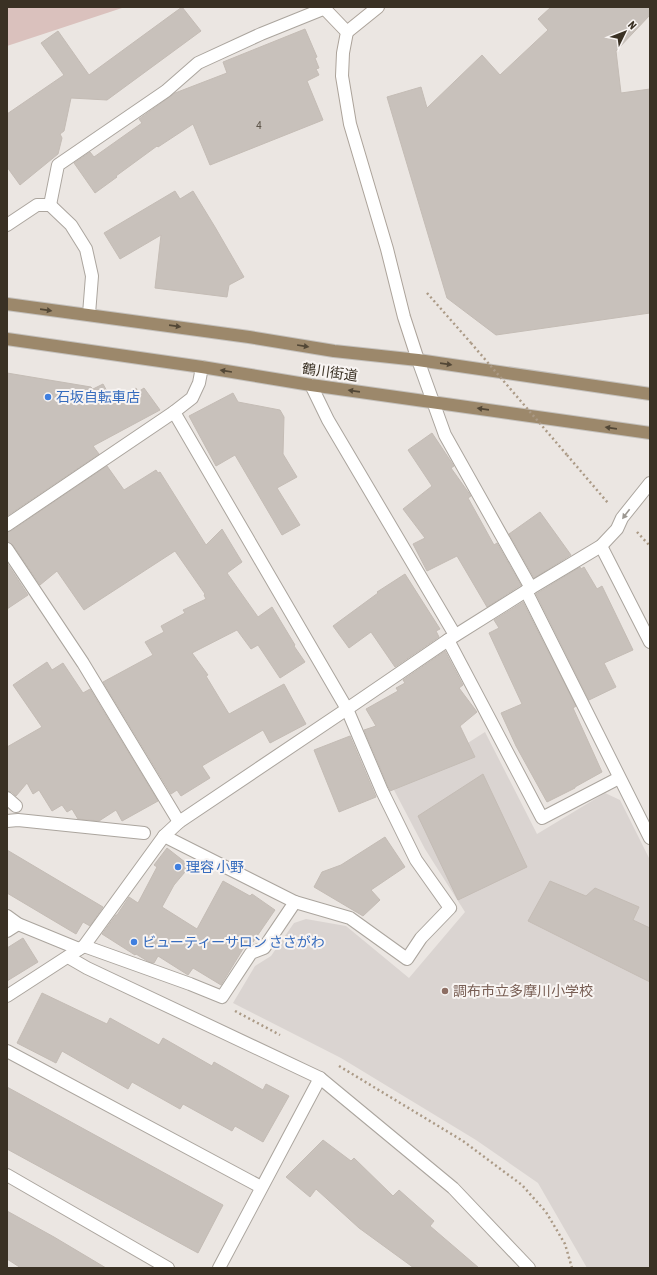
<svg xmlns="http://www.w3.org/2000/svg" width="657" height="1275" font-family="'Asap Condensed','Noto Sans JP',sans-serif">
<rect width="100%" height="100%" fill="#ebe6e2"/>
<!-- built -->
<polygon fill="#dad4d1" points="485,732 537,834 605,793 620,800 650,860 650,1267 648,1268 587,1268 538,1183 476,1140 341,1058 233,1003 255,966 271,956 294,923 306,919 346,926 409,978 465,912 425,849 394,790"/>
<!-- green -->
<polygon fill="#dac1bd" points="7,7 125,7 7,46"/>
<!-- building -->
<g fill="#c8c1bb" stroke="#c4bcb5">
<polygon points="182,7 201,31 107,100 71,98 64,131 60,134 62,138 58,154 20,185 7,167 7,114 64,75 41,43 58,31 89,75"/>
<polygon points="551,7 650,7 650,15 616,51 621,93 650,89 650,313 496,335 447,298 387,97 421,87 427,108 482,55 500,75 548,30 538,19"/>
<polygon points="305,29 317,57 315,58 319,68 316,69 319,75 307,81 323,120 210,165 193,124 158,147 157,146 116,176 117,177 95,193 74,163 90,152 94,157 142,123 139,119 175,93 227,73 223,62"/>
<polygon points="175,191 180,199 193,191 215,227 244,277 229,285 227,297 155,288 161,235 120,259 104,233"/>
<polygon points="7,373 91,387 93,389 103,384 114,404 136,388 138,392 144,388 160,410 93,446 99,454 7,516"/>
<polygon points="233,393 238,402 280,410 284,417 283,454 297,477 277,488 300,525 282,535 235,455 216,466 189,416"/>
<polygon points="432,433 454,466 451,468 471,496 468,498 494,545 497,543 521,585 487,607 457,556 427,571 413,544 425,538 403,509 432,486 408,450"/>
<polygon points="107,466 124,490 156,470 158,473 160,472 206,545 222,529 242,562 227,573 258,617 272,607 295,645 294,646 305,662 280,678 258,645 251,649 237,630 192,653 208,675 206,676 229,714 284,684 306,724 270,743 263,730 202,766 210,778 181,796 177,790 171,794 103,682 153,655 145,642 164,632 161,626 185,613 183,610 206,599 204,595 205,594 175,551 84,610 57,571 40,585 13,545 7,542 7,532 11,531"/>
<polygon points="540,512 571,555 534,578 509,534"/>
<polygon points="7,563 28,595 7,609"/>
<polygon points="580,567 581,569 584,567 597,589 602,586 633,650 604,663 616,687 589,700 536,594"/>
<polygon points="405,574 440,629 436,631 439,637 395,667 371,632 349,648 333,626 378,593 377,592"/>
<polygon points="523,602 576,706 573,708 602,772 575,787 575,788 547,802 516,746 501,713 522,704 489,633 499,628 494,620"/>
<polygon points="445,651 463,685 459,688 477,712 460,726 475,757 390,791 364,730 376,726 366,709 398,691 396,688 405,683 403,680"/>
<polygon points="47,662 52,670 63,663 83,693 90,689 158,801 122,821 116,810 99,821 78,819 72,809 67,812 62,805 52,811 39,790 33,794 27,783 16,796 12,792 7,791 7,747 42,727 13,685"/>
<polygon points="350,736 376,797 339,812 314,750"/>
<polygon points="483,774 527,867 458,900 418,816"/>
<polygon points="385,837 405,867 371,890 380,900 363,916 314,887 322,872 341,865"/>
<polygon points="167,848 190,866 174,885 162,907 197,929 223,881 250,896 252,894 275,910 253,942 249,939 221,985 193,968 188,975 158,956 154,963 149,962 136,954 135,955 102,934 116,915 117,915 129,897 138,903 157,867 154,865"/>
<polygon points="7,850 103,907 90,926 83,922 76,934 7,893"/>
<polygon points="550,881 586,896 595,888 639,907 633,920 650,928 650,982 528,921"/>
<polygon points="23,938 38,962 7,981 7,948"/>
<polygon points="42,993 107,1024 110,1018 159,1045 163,1038 212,1066 214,1062 263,1090 266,1084 289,1096 263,1142 235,1126 232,1131 183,1104 180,1109 132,1082 128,1089 62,1051 56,1063 17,1043"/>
<polygon points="7,1087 223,1205 198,1253 7,1149"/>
<polygon points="323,1140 351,1161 354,1158 393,1196 399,1190 434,1221 430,1226 479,1268 414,1268 359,1228 316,1189 310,1197 286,1177"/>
<polygon points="7,1211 54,1237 106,1268 21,1268 7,1259"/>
</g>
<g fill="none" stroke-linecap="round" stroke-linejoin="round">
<!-- lane casing -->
<g stroke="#aba59e" stroke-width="14">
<g id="lane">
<polyline points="418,360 445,435 531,588"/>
<polyline points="311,385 328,420 455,635"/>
<polyline points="7,549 83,663 179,822"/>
<polyline points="448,640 542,818 619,778"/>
<polyline points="7,798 16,806"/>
<polyline points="7,821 18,820 144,833"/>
<polyline points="84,946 190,984 222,997 251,953 264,948 295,902"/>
<polyline points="68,957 87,968 320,1078 453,1188 529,1268"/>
<polyline points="7,1051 261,1187"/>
<polyline points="7,1175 168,1268"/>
<polyline points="219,1268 320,1078"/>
</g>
</g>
<!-- street casing -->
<g stroke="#aba59e" stroke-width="14">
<g id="street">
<polyline points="50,205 58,165 166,91 198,63 261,34 323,9"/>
<polyline points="7,225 37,205 50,205 71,225 86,249 92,276 89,314"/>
<polyline points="7,525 174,412 192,398 199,383 202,367"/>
<polyline points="601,546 650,642"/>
<polyline points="526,591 650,838"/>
<polyline points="164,836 295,902 350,918 407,959 421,938 450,908 416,860 382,791 347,709 174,412"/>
<polyline points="7,916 18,924 79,949"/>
<polyline points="7,931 18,924"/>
<polyline points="7,996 84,946 164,836 179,822 347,709 448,640 526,591 601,546 617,529 622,518 650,483"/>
</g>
</g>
<!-- secondary casing -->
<g stroke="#aca39a" stroke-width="14">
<g id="secondary">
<polyline points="323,7 347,32 343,53 342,76 350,124 387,249 404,317 418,360"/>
<polyline points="347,32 378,7"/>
</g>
</g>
<!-- primary casing -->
<g stroke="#c4c1bd" stroke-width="14">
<g id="primary">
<polyline points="7,304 249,337 334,351 418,360 650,394"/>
<polyline points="7,339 202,367 311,385 650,433"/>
</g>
</g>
<!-- path -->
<g stroke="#ab9a86" stroke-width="2.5" stroke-dasharray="2 3" stroke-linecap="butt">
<polyline points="427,293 471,343"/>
<polyline points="567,455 608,503"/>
<polyline points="637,532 650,546"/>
<polyline points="235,1011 280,1035"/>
<polyline points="339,1066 463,1141 522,1185 546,1212 565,1244 572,1268"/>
</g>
<!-- lane -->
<use href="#lane" stroke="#fff" stroke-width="12"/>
<!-- street -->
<use href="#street" stroke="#fff" stroke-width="12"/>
<!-- secondary -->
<use href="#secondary" stroke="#fff" stroke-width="12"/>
<!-- primary -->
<use href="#primary" stroke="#9c886b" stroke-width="12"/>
<!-- path-bridge -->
<polyline stroke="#ab9a86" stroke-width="2.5" stroke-dasharray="2 3" stroke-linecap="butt" points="471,343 567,455"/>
</g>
<!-- one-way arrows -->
<defs><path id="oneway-solid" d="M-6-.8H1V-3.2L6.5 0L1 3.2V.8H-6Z"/></defs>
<g fill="#524736">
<use href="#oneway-solid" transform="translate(46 310) rotate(8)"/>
<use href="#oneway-solid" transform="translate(175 326) rotate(8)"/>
<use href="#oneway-solid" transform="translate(303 346) rotate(9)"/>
<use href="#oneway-solid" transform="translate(446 364) rotate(8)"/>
<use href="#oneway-solid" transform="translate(226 371) rotate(-171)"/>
<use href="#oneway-solid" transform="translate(354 391) rotate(-172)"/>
<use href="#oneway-solid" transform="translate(483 409) rotate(-172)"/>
<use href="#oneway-solid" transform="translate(611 428) rotate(-172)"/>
</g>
<use fill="#9c9892" href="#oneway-solid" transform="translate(626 514) rotate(127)"/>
<!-- markers -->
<g fill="#3f7fe0" stroke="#f8f4f2" stroke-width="1.5">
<circle cx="48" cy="397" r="4"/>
<circle cx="178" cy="867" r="4"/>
<circle cx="134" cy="942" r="4"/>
</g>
<circle fill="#8d6e63" stroke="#f8f4f2" stroke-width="1.5" cx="445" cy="991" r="4"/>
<g text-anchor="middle" stroke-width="4" stroke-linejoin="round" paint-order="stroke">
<!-- number labels -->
<g font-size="12" fill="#5e554a">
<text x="259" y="129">4</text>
</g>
<!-- street labels -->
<g font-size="14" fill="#3a3124" stroke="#f8f4f2">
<text transform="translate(330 372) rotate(8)" y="5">鶴川街道</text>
</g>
<!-- shop labels -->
<g font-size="14" fill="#366cbe" stroke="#f8f4f2" text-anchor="start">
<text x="56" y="402">石坂自転車店</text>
<text x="186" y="872">理容 小野</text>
<text x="142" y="947">ビューティーサロン ささがわ</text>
</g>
<!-- education labels -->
<g font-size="14" fill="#785e54" stroke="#f8f4f2" text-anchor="start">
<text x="453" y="996">調布市立多摩川小学校</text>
</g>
</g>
<!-- border -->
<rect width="657" height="1275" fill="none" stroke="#3a3124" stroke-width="16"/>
<!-- north arrow -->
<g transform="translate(625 32) rotate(47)" stroke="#f8f4f2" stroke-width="3" paint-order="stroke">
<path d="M0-3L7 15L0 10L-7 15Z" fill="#3a3124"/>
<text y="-6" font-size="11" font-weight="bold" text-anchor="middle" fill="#3a3124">N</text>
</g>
</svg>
